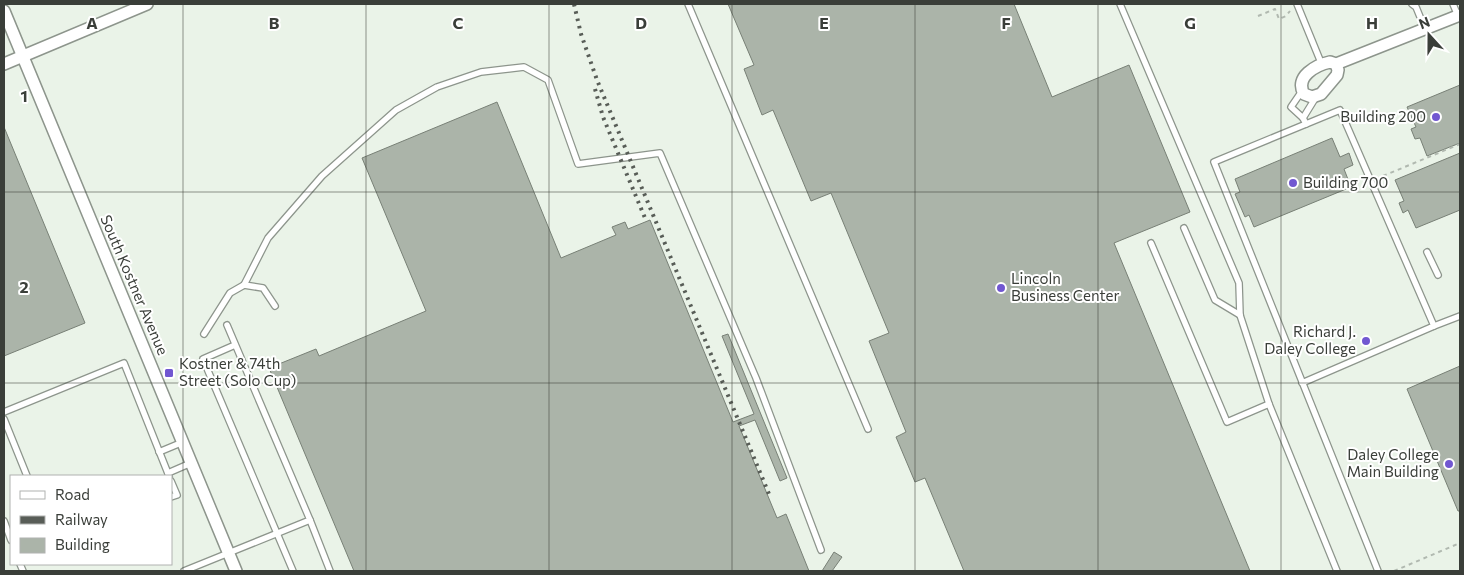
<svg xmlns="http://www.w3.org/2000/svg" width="1464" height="575" font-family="Commissioner,sans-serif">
<rect width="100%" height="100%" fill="#eaf3e8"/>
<!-- building -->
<g fill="#abb4a9" stroke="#788076">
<polygon points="728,4 1014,4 1052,97 1129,65 1190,212 1114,243 1250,571 964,571 925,478 915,482 896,437 906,432 869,341 889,333 831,193 811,201 773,110 762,115 744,69 754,65"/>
<polygon points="1460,85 1460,143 1427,156 1420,138 1415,139 1411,129 1416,127 1407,107"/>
<polygon points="497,102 561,258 616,235 612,227 625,222 628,229 650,220 733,422 754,414 722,336 728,334 787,478 780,481 755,420 739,426 777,518 786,514 809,571 354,571 269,368 316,349 319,356 426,311 362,158"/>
<polygon points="4,127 85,323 4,356"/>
<polygon points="1332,138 1340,157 1349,153 1353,165 1344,169 1351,187 1254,227 1249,215 1245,217 1235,194 1240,192 1235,179"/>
<polygon points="1460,153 1460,210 1416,228 1408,210 1403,213 1399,203 1404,201 1395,180"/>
<polygon points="1460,366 1460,511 1458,511 1407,389"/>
<polygon points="834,552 842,557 832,571 822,571"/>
</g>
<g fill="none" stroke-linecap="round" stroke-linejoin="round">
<!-- lane casing -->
<g stroke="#8d958c" stroke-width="8">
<g id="lane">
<polyline points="688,4 868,429"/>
<polyline points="1120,4 1239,283 1240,315 1269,404"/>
<polyline points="1297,4 1322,65"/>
<polyline points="1412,4 1416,7 1425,29"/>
<polyline points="1453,4 1458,16"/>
<polyline points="1302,91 1291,107 1303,118 1306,124"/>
<polyline points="1303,118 1316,97"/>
<polyline points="1184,228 1215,300 1240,315"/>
<polyline points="1151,243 1227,422 1269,404 1337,571"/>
<polyline points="1427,252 1438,275"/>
<polyline points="244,285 268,238 322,176 396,110 437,87 481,72 524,67 548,80 578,164 660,153 756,378 821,550"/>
<polyline points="1434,326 1460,316"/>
<polyline points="204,334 230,293 244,285 263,288 275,306"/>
<polyline points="235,345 203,359 293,571"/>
<polyline points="1302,383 1434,326 1340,110 1214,162 1378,571"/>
<polyline points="4,412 124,363 169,476"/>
<polyline points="4,419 27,476"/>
<polyline points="159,452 183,442"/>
<polyline points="168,473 191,463"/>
<polyline points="171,481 177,495 171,497"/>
<polyline points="310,520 330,571"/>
<polyline points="4,521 11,540"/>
<polyline points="20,564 23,571"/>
<polyline points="184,571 310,520 227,325"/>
</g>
</g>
<!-- street casing -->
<g stroke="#8d958c" stroke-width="14">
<g id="street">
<polyline points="4,11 236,571"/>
<polyline points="4,64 147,4"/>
<path d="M1336 64 1338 70 1337 75 1321 94 1312 97 1304 94C1294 77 1316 65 1330 62L1336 64 1460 15"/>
</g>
</g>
<!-- path -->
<g stroke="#b1b9b0" stroke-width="2" stroke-dasharray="4 4" stroke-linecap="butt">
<polyline points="1258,16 1275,9 1279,19 1286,16 1290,11"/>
<polyline points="1383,176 1460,144"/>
<polyline points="1394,571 1460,543"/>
</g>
<!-- lane -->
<use href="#lane" stroke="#fff" stroke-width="5.5"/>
<!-- street -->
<use href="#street" stroke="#fff" stroke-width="11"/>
<!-- rail -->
<g stroke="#585d57" stroke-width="4" stroke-dasharray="2.5 5" stroke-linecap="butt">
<polyline points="574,4 581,34 597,80 769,494"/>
<polyline points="595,89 603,117 645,218"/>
</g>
</g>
<!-- grid -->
<path fill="none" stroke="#3a3e39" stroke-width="1" stroke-opacity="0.55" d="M183 4V571M366 4V571M549 4V571M732 4V571M915 4V571M1098 4V571M1281 4V571M4 192H1460M4 383H1460"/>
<!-- markers -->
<g fill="#7157d1" stroke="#fff" stroke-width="2">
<circle cx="1436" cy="117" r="5"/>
<circle cx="1293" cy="183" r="5"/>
<circle cx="1001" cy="288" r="5"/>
<circle cx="1366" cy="341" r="5"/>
<rect x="164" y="368" width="10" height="10" rx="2.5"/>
<circle cx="1449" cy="464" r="5"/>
</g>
<g text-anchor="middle" stroke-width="4" stroke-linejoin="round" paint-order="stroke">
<!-- poi labels -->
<g font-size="15" fill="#3a3e39" stroke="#fff" text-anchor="end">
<text x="1426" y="122">Building 200</text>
<text x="1303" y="188" text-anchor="start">Building 700</text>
<text x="1011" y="284" text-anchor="start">Lincoln<tspan x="1011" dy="17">Business Center</tspan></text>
<text x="1356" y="337">Richard J.<tspan x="1356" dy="17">Daley College</tspan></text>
<text x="179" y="369" text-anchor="start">Kostner &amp; 74th<tspan x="179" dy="17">Street (Solo Cup)</tspan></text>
<text x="1439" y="460">Daley College<tspan x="1439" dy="17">Main Building</tspan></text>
</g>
<!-- street labels -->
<g font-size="15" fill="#3a3e39" stroke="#fff">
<text transform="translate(134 285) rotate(67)" y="5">South Kostner Avenue</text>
</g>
</g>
<g font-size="16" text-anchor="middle" font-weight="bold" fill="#3a3e39" stroke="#fff" stroke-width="4" stroke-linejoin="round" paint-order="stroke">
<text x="92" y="29">A</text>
<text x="274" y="29">B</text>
<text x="458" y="29">C</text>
<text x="641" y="29">D</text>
<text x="824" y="29">E</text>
<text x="1006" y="29">F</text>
<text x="1190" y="29">G</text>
<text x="1372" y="29">H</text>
<text x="24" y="102">1</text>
<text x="24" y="293">2</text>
</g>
<!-- border -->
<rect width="1464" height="575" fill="none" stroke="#3a3e39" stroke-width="10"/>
<!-- legend -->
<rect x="10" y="475" width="162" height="90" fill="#ffffff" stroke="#b0b2b0"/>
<rect x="20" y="491" width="25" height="8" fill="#ffffff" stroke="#b0b2b0"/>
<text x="55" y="500" font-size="15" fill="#3a3e39">Road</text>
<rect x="20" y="516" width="25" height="8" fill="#585d57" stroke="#b0b2b0"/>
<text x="55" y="525" font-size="15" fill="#3a3e39">Railway</text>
<rect x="20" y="538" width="25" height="15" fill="#abb4a9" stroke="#b0b2b0"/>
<text x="55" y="550" font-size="15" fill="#3a3e39">Building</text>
<!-- north arrow -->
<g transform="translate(1429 35) rotate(339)" stroke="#ffffff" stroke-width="4" paint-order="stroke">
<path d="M0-4L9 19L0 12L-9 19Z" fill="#3a3e39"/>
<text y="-8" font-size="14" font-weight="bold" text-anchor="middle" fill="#3a3e39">N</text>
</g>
</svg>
